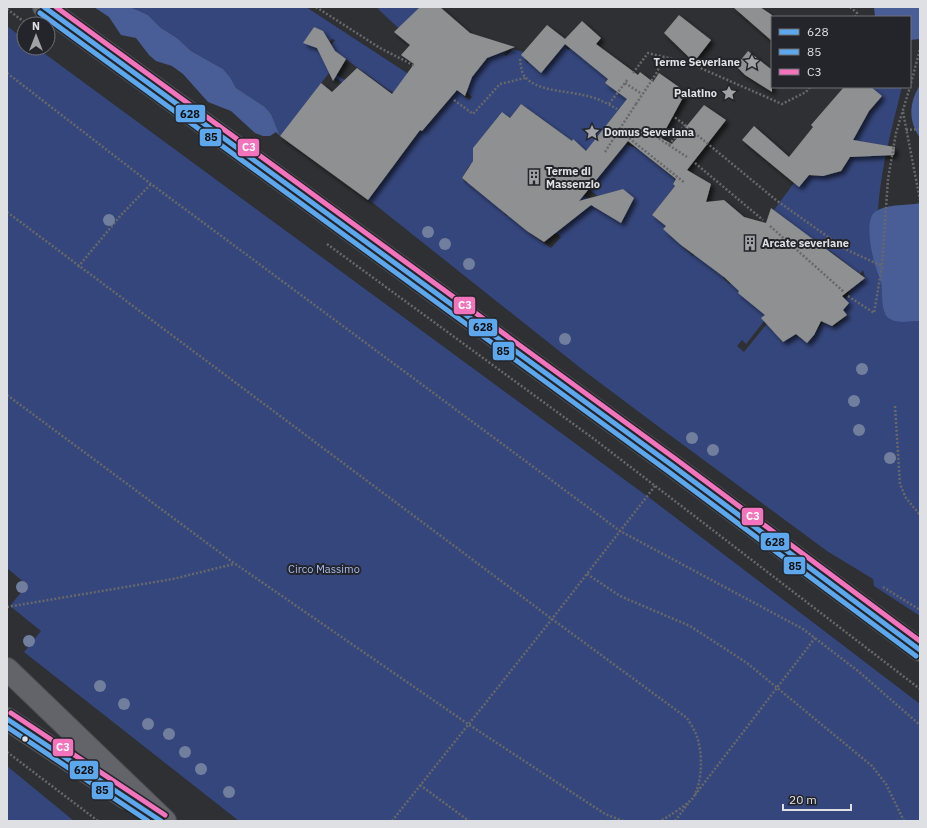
<svg xmlns="http://www.w3.org/2000/svg" width="927" height="828" font-family="'IBM Plex Sans',sans-serif">
<defs>
<filter id="shadow"><feDropShadow dx="3.5" dy="3.5" stdDeviation="2" flood-color="#0009"/></filter>
</defs>
<rect width="100%" height="100%" fill="#2e3033"/>
<!-- green -->
<g fill="#35467c" fill-rule="evenodd">
<path d="M130 7H306L407 73 403 98 387 89 343 57 331 71 422 131 427 126 425 124 428 120 431 121 457 90 469 100 472 97 378 9 379 7H420L404 24 472 77 487 58 508 50 504 54 506 56 513 49 523 52 528 56 525 60 528 63 547 30 567 45 566 47 568 50 571 47 608 78 605 83 607 85 612 79 632 93 609 122 595 159 573 140 572 141 521 104 510 118 502 112 473 148V164L469 166 462 178 466 183 476 179 507 216 509 215 527 231 551 248 561 237 554 231 575 210 580 193C594 203 606 215 621 223L633 198 623 189 598 196 576 181 607 159 611 162 626 144 638 149 675 179 673 184 675 186 652 215 666 226 663 229 684 242 681 245 693 256 697 252 712 268 714 266 725 276 723 278 730 284 732 281 740 290 738 293 769 315 746 344 742 340 737 346 744 352 774 315 778 336 782 342 785 340 789 332 794 336 796 334 807 343 827 317 834 327 847 315 843 310 845 299 859 278 862 280 865 277 863 270 860 274 830 251H826L774 210 799 176 804 174 811 176H823L841 171 849 159 853 157 875 156V144L851 142 869 111 882 96 872 91 875 87H902C892 128 881 167 878 210L873 215 870 236 876 268 881 280 884 312 890 319 905 322 920 321V616L874 586 873 579 827 551 659 427 583 370 368 199 415 137 329 73 280 136 271 114 265 107 236 88 230 77 223 69 191 51 177 38 161 28 148 15ZM314 27 316 28 318 34 323 31 324 33 320 38 305 41 308 36 311 37 312 34 311 31ZM332 39 335 40 331 46 334 48 330 52H324L320 55 319 52Z"/>
<polygon points="7,26 24,39 24,48 37,48 655,502 920,704 920,821 239,821 24,652 41,631 10,606 27,585 7,568"/>
<polygon points="7,766 74,821 7,821"/>
</g>
<!-- forest -->
<g fill="#495e97">
<polygon points="94,7 130,7 148,15 161,28 177,38 191,51 223,69 230,77 236,88 265,107 271,114 280,136 276,132 270,136 263,136 255,133 231,111 208,102 183,74 172,66 156,61 149,55 136,38 121,35 109,17"/>
<polygon points="874,7 920,7 920,39 910,40 910,17 875,17"/>
<path d="M920 85V138C908 121 909 102 920 85Z"/>
<path d="M920 203V321C911 321 899 324 890 319 880 314 883 292 881 282 880 277 877 273 876 268 872 256 865 224 873 214 883 203 907 206 920 203Z"/>
</g>
<!-- building -->
<g fill="#8e9092" filter="url(#shadow)">
<polygon points="420,7 440,7 470,33 515,47 487,58 472,77 465,96 457,90 428,124 422,131 420,130 368,200 280,136 321,83 332,92 357,68 392,94 414,64 401,55 410,45 394,32"/>
<polygon points="733,7 760,7 772,15 772,41"/>
<polygon points="679,15 711,40 694,62 664,33"/>
<polygon points="582,21 601,38 596,44 638,75 640,72 653,82 659,73 686,92 661,138 672,144 704,105 726,120 687,170 711,184 706,202 724,200 744,217 766,223 771,208 865,278 842,296 849,303 843,310 847,315 832,326 821,321 814,335 807,343 796,334 783,342 761,318 765,315 738,293 739,291 724,277 681,245 663,229 666,226 652,215 675,186 673,184 676,179 628,141 579,201 623,189 634,198 621,223 591,205 544,242 527,231 462,178 473,161 473,148 502,112 510,118 521,104 572,141 573,139 586,151 627,99 605,83 608,79 565,44 541,73 521,55 547,25 565,39"/>
<polygon points="314,27 323,31 335,51 346,59 333,81 317,48 303,43"/>
<polygon points="748,51 772,70 772,92 745,75 736,66"/>
<polygon points="844,87 871,87 882,96 869,111 853,140 895,147 894,155 850,157 841,171 823,176 809,175 799,187 742,140 754,126 789,157 813,127 811,125"/>
</g>
<g fill="none" stroke-linecap="round" stroke-linejoin="round">
<!-- major casing -->
<g stroke="#4c4d4f" stroke-width="24">
<g id="major">
<polyline points="44,7 673,466 920,650"/>
<polyline points="7,669 165,821"/>
<polyline points="7,719 126,798"/>
</g>
</g>
<!-- path -->
<g stroke="#67686a" stroke-width="2.5" stroke-dasharray="2 2" stroke-linecap="butt">
<polyline points="316,7 380,48 415,66"/>
<polyline points="850,7 857,13 855,17"/>
<polyline points="7,9 27,24"/>
<path d="M520 59C521 66 521 74 527 79 540 91 566 91 583 95 595 97 607 103 617 109"/>
<polyline points="7,73 151,184 620,531 803,629 858,671 920,725"/>
<polyline points="633,73 648,53 689,63 782,104 806,92 810,87"/>
<polyline points="656,74 665,56"/>
<polyline points="625,83 642,94"/>
<polyline points="910,87 920,49"/>
<polyline points="454,100 473,114 500,84 525,78"/>
<polyline points="609,104 628,79"/>
<polyline points="636,104 619,130 685,183"/>
<polyline points="903,112 920,200"/>
<polyline points="685,125 776,200 845,249 882,266"/>
<polyline points="906,130 920,129"/>
<polyline points="652,134 687,157"/>
<polyline points="669,145 685,125 673,116"/>
<polyline points="605,152 619,130"/>
<polyline points="695,163 763,220"/>
<path d="M7 212 552 619 687 718C690 723 694 729 696 734 703 751 703 782 693 798 689 803 667 818 660 821"/>
<polyline points="770,226 844,292"/>
<polyline points="327,244 594,439 920,689"/>
<polyline points="78,267 121,215 151,184"/>
<polyline points="848,296 874,313 882,266 888,179 896,133 910,87"/>
<polyline points="7,395 234,563 468,724 605,814 623,821"/>
<polyline points="895,406 900,484 906,498 920,515"/>
<polyline points="587,574 620,596 690,626 747,663 872,766 886,784 904,821"/>
<polyline points="883,587 920,610"/>
<polyline points="7,607 173,579 234,564"/>
<polyline points="7,752 98,821"/>
<polyline points="420,785 469,821"/>
<polyline points="695,795 815,638"/>
<polyline points="392,821 552,619 655,486"/>
<polyline points="675,821 690,801"/>
</g>
<!-- major -->
<use href="#major" stroke="#62646a" stroke-width="22"/>
<!-- path-bridge -->
<polyline stroke="#67686a" stroke-width="2.5" stroke-dasharray="2 2" stroke-linecap="butt" points="636,104 656,74"/>
<!-- bus-1 casing -->
<g stroke="#24252a" stroke-width="8">
<g id="bus-1">
<polyline points="44,7 673,466 920,650"/>
<polyline points="7,719 161,821"/>
</g>
</g>
<!-- bus-2 casing -->
<g stroke="#24252a" stroke-width="8">
<g id="bus-2">
<polyline points="40,13 669,472 916,656"/>
<polyline points="7,727 148,821"/>
</g>
</g>
<!-- bus-3 casing -->
<g stroke="#24252a" stroke-width="8">
<g id="bus-3">
<polyline points="56,7 677,460 920,641"/>
<polyline points="11,713 165,815"/>
</g>
</g>
<!-- bus-1 -->
<use href="#bus-1" stroke="#5da7ec" stroke-width="5"/>
<!-- bus-2 -->
<use href="#bus-2" stroke="#5da7ec" stroke-width="5"/>
<!-- bus-3 -->
<use href="#bus-3" stroke="#f373bc" stroke-width="5"/>
</g>
<!-- trees -->
<g fill="#717e9e">
<circle cx="109" cy="220" r="6"/>
<circle cx="428" cy="232" r="6"/>
<circle cx="445" cy="244" r="6"/>
<circle cx="469" cy="264" r="6"/>
<circle cx="565" cy="339" r="6"/>
<circle cx="862" cy="369" r="6"/>
<circle cx="854" cy="401" r="6"/>
<circle cx="859" cy="430" r="6"/>
<circle cx="692" cy="438" r="6"/>
<circle cx="713" cy="450" r="6"/>
<circle cx="890" cy="458" r="6"/>
<circle cx="22" cy="587" r="6"/>
<circle cx="29" cy="641" r="6"/>
<circle cx="100" cy="686" r="6"/>
<circle cx="124" cy="704" r="6"/>
<circle cx="148" cy="724" r="6"/>
<circle cx="169" cy="734" r="6"/>
<circle cx="185" cy="752" r="6"/>
<circle cx="201" cy="769" r="6"/>
<circle cx="229" cy="792" r="6"/>
</g>
<!-- icons -->
<defs>
<g id="sight-bare" transform="scale(1.2)"><path d="M0-6L1.8-2.2L6-1.7L2.9 1.2L3.7 5.4L0 3.3L-3.7 5.4L-2.9 1.2L-6-1.7L-1.8-2.2Z" fill="#a1a2a5" stroke="#24252a" stroke-width="2.5" paint-order="stroke"/></g>
<g id="building-bare" transform="scale(1.2)"><path d="M-4-6H4V6H1V3H-1V6H-4ZM-2.5-4.3h1.7v1.8h-1.7ZM.8-4.3h1.7v1.8H.8ZM-2.5-1h1.7V.8h-1.7ZM.8-1h1.7V.8H.8Z" fill="#a1a2a5" stroke="#24252a" stroke-width="2.5" paint-order="stroke"/></g>
</defs>
<g fill-rule="evenodd">
<use href="#sight-bare" x="752" y="62"/>
<use href="#sight-bare" x="729" y="93"/>
<use href="#sight-bare" x="592" y="132"/>
<use href="#building-bare" x="534" y="177"/>
<use href="#building-bare" x="750" y="243"/>
</g>
<!-- markers -->
<circle fill="#dfe0e3" stroke="#24252a" stroke-width="1.5" cx="25" cy="739" r="3.5"/>
<g text-anchor="middle" stroke-width="4" stroke-linejoin="round" paint-order="stroke">
<!-- poi labels -->
<g font-size="11" font-weight="bold" fill="#dfe0e3" stroke="#24252a" text-anchor="start">
<text x="740" y="66" text-anchor="end">Terme Severiane</text>
<text x="717" y="97" text-anchor="end">Palatino</text>
<text x="604" y="136">Domus Severiana</text>
<text x="546" y="175">Terme di<tspan x="546" dy="13">Massenzio</tspan></text>
<text x="762" y="247">Arcate severiane</text>
</g>
<!-- park labels -->
<g font-size="11" fill="#a7bdf5" stroke="#24252a">
<text x="324" y="573">Circo Massimo</text>
</g>
</g>
<g stroke="#24252a" stroke-width="1.5">
<rect x="175" y="104" width="31" height="19" rx="4" fill="#5da7ec"/>
<rect x="199" y="128" width="23" height="19" rx="4" fill="#5da7ec"/>
<rect x="237" y="138" width="23" height="19" rx="4" fill="#f373bc"/>
<rect x="453" y="296" width="23" height="19" rx="4" fill="#f373bc"/>
<rect x="468" y="318" width="30" height="19" rx="4" fill="#5da7ec"/>
<rect x="492" y="341" width="23" height="20" rx="4" fill="#5da7ec"/>
<rect x="741" y="507" width="23" height="19" rx="4" fill="#f373bc"/>
<rect x="760" y="532" width="30" height="19" rx="4" fill="#5da7ec"/>
<rect x="783" y="556" width="23" height="19" rx="4" fill="#5da7ec"/>
<rect x="52" y="738" width="22" height="19" rx="4" fill="#f373bc"/>
<rect x="69" y="760" width="30" height="20" rx="4" fill="#5da7ec"/>
<rect x="91" y="781" width="23" height="19" rx="4" fill="#5da7ec"/>
</g>
<g font-size="11" text-anchor="middle" font-weight="bold" fill="#fff">
<text x="249" y="151">C3</text>
<text x="465" y="309">C3</text>
<text x="753" y="520">C3</text>
<text x="63" y="751">C3</text>
</g>
<g font-size="11" text-anchor="middle" font-weight="bold" fill="#111">
<text x="190" y="118">628</text>
<text x="211" y="141">85</text>
<text x="483" y="331">628</text>
<text x="503" y="355">85</text>
<text x="775" y="546">628</text>
<text x="795" y="570">85</text>
<text x="84" y="774">628</text>
<text x="102" y="794">85</text>
</g>
<!-- border -->
<rect width="927" height="828" fill="none" stroke="#dfe0e3" stroke-width="16"/>
<!-- legend -->
<rect x="771" y="16" width="140" height="72" fill="#24252a" stroke="#6f7074"/>
<rect x="779" y="29" width="20" height="6" fill="#5da7ec" stroke="#6f7074"/>
<text x="807" y="36" font-size="12" fill="#dfe0e3">628</text>
<rect x="779" y="49" width="20" height="6" fill="#5da7ec" stroke="#6f7074"/>
<text x="807" y="56" font-size="12" fill="#dfe0e3">85</text>
<rect x="779" y="69" width="20" height="6" fill="#f373bc" stroke="#6f7074"/>
<text x="807" y="76" font-size="12" fill="#dfe0e3">C3</text>
<!-- north arrow -->
<g transform="translate(36 36)"><circle r="19" fill="#24252a" stroke="#6f7074"/>
<path d="M0-3L7 15L0 10L-7 15Z" fill="#a1a2a5"/>
<text y="-6" font-size="11" font-weight="bold" text-anchor="middle" fill="#dfe0e3">N</text>
</g>
<!-- scale -->
<path d="M783 804v6h68v-6" fill="none" stroke="#dfe0e3" stroke-width="2"/>
<text x="789" y="804" font-size="12" fill="#dfe0e3" stroke="#24252a" stroke-width="3" paint-order="stroke">20 m</text>
</svg>
